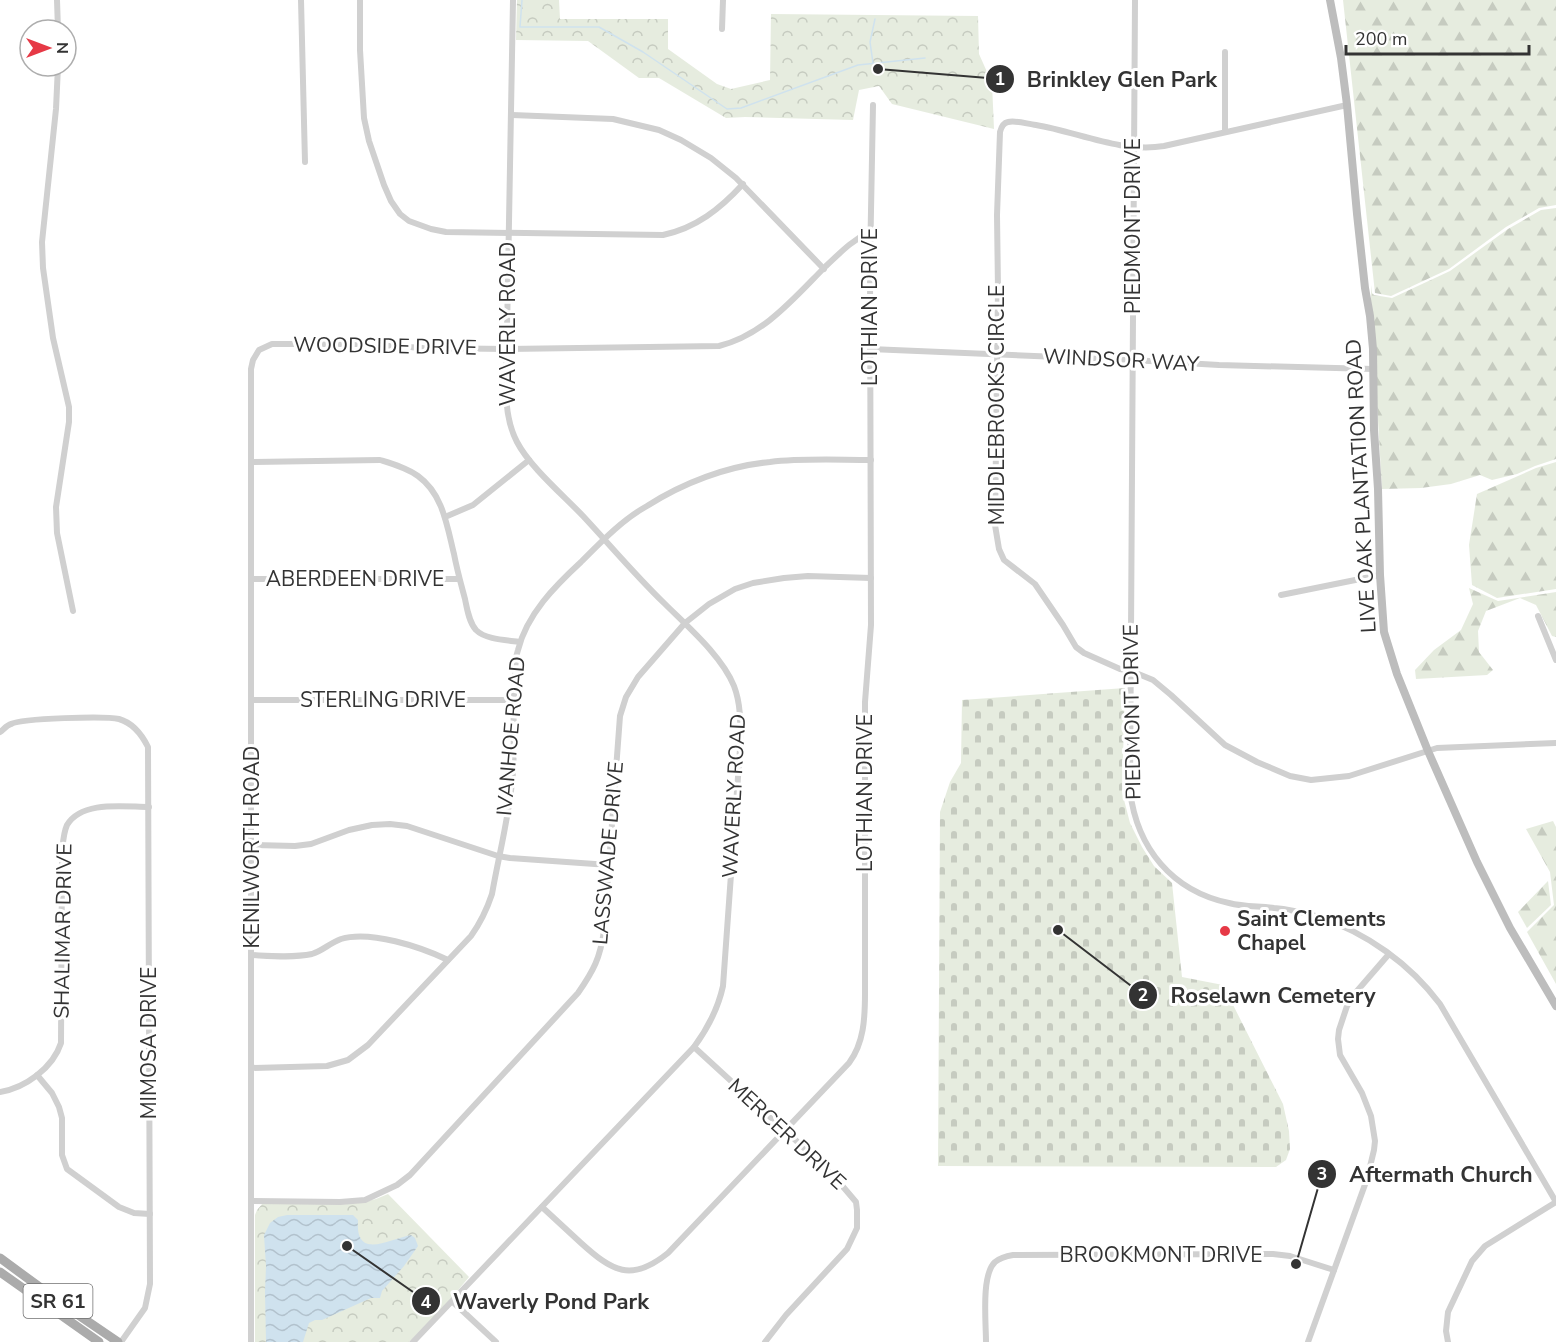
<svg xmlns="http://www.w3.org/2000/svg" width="1556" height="1342" font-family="'Nunito Sans',sans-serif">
<defs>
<pattern id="forest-firs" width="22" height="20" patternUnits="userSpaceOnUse" patternTransform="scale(1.5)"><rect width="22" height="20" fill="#e6ecdf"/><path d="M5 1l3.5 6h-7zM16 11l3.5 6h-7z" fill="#c6cbc0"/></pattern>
<pattern id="cemetery-stones" width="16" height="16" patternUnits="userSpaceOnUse" patternTransform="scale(1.5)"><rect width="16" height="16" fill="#e6ecdf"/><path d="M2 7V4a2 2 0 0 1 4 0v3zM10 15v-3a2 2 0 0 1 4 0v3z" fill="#c6cbc0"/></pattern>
<pattern id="park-crowns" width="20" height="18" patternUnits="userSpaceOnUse" patternTransform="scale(1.5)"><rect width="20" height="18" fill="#e6ecdf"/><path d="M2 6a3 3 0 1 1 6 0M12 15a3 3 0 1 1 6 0" fill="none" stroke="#c6cbc0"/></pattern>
<pattern id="water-waves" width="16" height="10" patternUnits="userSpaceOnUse" patternTransform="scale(1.5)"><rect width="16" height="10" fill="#cfe2ee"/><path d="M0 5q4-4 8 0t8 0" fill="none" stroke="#b2c2cd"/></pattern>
</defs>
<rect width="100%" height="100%" fill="#fff"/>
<!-- forest -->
<g fill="url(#forest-firs)">
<polygon points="1343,0 1556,0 1556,205 1539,208 1506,227 1449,269 1391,296 1375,293"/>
<polygon points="1556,208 1556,459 1535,466 1517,474 1492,480 1480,475 1451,484 1421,488 1382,489 1371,301 1371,285 1372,293 1374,295 1392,298 1450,271 1508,229 1541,210"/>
<polygon points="1556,462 1556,589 1497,598 1472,585 1469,545 1477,494 1536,468"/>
<polygon points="1469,588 1498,601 1556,592 1556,637 1552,636 1536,605 1520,598 1486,611 1478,631 1479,652 1493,670 1487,675 1416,679 1415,670 1434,650 1461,630 1473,604"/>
<polygon points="1553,821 1556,827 1556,984 1527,932 1554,905 1550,872 1526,829"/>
<polygon points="1548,881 1551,905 1527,928 1518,912"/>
</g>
<!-- cemetery -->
<polygon fill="url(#cemetery-stones)" points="1125,688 1122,792 1130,823 1142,847 1154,866 1172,883 1182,977 1223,985 1283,1104 1289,1131 1290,1149 1286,1160 1276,1167 938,1166 940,812 950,782 961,763 962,700"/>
<!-- park -->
<g fill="url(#park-crowns)">
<polygon points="517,0 559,0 560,19 668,19 668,49 717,84 731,89 770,80 771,14 978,16 979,54 992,83 994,129 892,104 879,86 859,90 853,120 745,117 726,118 659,78 639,78 588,41 516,40"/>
<polygon points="388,1194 469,1277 440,1312 409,1342 255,1342 255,1215 257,1210 263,1203 360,1203 376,1199"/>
</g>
<!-- water -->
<path fill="url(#water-waves)" d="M287 1215H353L358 1220C355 1261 389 1239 411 1235L415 1238 418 1246 404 1266 382 1291 380 1298H371L322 1320H315L309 1323 303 1342H266L265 1292 266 1266 264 1235 270 1223 278 1217Z"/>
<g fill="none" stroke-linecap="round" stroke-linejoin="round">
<!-- stream -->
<g stroke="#cfe2ee" stroke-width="1.5">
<polyline points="522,0 520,27 599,27 643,52 727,109 741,108 858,65 925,58"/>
<polyline points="873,63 870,42 875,19"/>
</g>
<!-- street -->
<g stroke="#d0d0d0" stroke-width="6">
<polyline points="57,0 58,30"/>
<polyline points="301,0 305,162"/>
<path d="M360 0V50L364 118 369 141 384 185 391 201 400 214 409 221 431 229 446 232 663 235C696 228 720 209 743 184"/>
<path d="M1135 0 1130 791C1137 848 1172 891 1229 903 1244 907 1259 906 1274 908 1289 909 1305 913 1319 917 1367 933 1410 964 1440 1004L1556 1202"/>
<polyline points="722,29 723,0"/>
<polyline points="58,66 56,109 42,242 43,268 53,338 69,407 69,422 56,507 57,533 73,611"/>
<path d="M1347 105 1164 146C1120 153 1078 132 1036 125 1027 124 1016 120 1008 122 1003 123 1001 128 1000 132L997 215 998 290 995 525 999 549 1004 560 1035 584 1063 625 1076 647 1084 653 1120 669 1131 671 1153 680 1171 695 1225 745 1257 762 1290 776 1311 780 1349 776 1437 748 1556 743"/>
<polyline points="512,115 613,119 659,130 681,140 711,158 736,178 824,269"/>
<polyline points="1225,131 1225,52"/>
<polyline points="870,349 1132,360 1219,365 1373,369"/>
<path d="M252 462 380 460C393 464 407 468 418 476 443 494 447 526 454 554 457 570 461 584 465 599 467 609 469 622 476 630 486 640 507 640 520 642"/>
<polyline points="445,517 473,505 529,460"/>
<polyline points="251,579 459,579"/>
<polyline points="1281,595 1380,575"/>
<polyline points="1538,616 1556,660"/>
<polyline points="252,700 514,700"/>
<path d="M0 732C3 730 7 725 11 724 22 718 106 716 119 719 133 723 142 735 148 747L150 1284 145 1308 121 1342"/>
<polyline points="252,845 295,846 311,844 349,830 372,825 390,824 407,826 498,856 510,858 609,865"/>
<path d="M252 955C271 956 293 958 312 954 322 951 330 943 341 939 370 930 421 947 448 960"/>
<polyline points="694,1047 815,1158 839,1182 856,1202 857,1210 857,1228 847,1249 786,1315 765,1342"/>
<path d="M251 1068 327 1066 348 1060 368 1045 471 936C481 922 487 909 492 894 499 854 510 813 513 772 515 741 512 708 515 677 515 668 515 658 518 650 527 614 555 586 581 562 601 542 622 520 647 506 683 483 727 466 770 462 803 458 837 460 871 460"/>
<polyline points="37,1075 52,1093 59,1107 62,1118 62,1155 67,1169 119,1207 134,1213 150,1214"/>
<path d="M0 1092C25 1088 53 1068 61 1043L62 853C63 844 63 834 67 825 82 800 125 807 149 807"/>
<path d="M252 1201 340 1202 365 1200 397 1185 410 1175 578 993C594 970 600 958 604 931L620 716 626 697 638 677 685 623 709 604 735 589 753 583 784 578 808 576 871 578"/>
<path d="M542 1207C555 1219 568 1231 581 1243 612 1271 631 1283 668 1253L849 1063C864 1043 865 1018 865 993V702L871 625 870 264 873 105"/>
<polyline points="453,1302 496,1342"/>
<path d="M251 1342V369L253 360 259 350 272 344H362L423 348 507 349 719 346C764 335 794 298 826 266 840 253 852 240 870 232"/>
<path d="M413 1342 694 1047C708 1028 718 1009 723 986L740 749C740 728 742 707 734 686 722 656 687 626 664 603 636 576 610 545 583 516 563 495 530 467 517 442 508 425 506 407 506 388L513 0"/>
<path d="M986 1342C986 1322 981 1275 995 1262 1000 1258 1007 1256 1013 1255L1273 1254 1290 1256 1334 1270"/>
<polyline points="1308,1342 1367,1179 1374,1150 1375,1141 1371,1116 1362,1093 1340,1055 1338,1039 1339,1030 1347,1006 1357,991 1389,954"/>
<polyline points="1448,1342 1446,1331 1448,1312 1472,1261 1485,1246 1556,1202"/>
</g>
<!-- secondary -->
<polyline stroke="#bdbdbd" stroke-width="8" points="1330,0 1341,58 1347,105 1357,214 1365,288 1370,316 1373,349 1374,430 1378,489 1380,575 1384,632 1397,674 1428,751 1477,862 1510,928 1556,1006"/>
<!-- primary -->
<g stroke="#ababab" stroke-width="9">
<polyline points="0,1258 71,1310 118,1342"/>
<polyline points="0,1272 99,1342"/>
</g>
</g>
<!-- markers -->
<circle fill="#e63946" stroke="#fff" stroke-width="2" cx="1225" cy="931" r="6"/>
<g text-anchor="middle" stroke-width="6" stroke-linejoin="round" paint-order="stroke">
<!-- shield labels -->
<rect fill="#fff" stroke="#707070" stroke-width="1.5" x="23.5" y="1284" width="69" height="34" rx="4.5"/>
<g font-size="20" font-weight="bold" fill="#333">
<text x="58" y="1308">SR 61</text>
</g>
<!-- street labels -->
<g font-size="21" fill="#333" stroke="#fff">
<text transform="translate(1133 226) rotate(-90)" y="7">PIEDMONT DRIVE</text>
<text transform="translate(870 307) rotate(-90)" y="7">LOTHIAN DRIVE</text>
<text transform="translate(508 324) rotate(-90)" y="7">WAVERLY ROAD</text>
<text transform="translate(385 346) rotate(1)" y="7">WOODSIDE DRIVE</text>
<text transform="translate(1121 360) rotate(3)" y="7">WINDSOR WAY</text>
<text transform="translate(997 405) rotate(-90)" y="7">MIDDLEBROOKS CIRCLE</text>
<text transform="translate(1361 486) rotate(-93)" y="7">LIVE OAK PLANTATION ROAD</text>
<text x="355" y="586">ABERDEEN DRIVE</text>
<text x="383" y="707">STERLING DRIVE</text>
<text transform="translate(1132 712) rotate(-91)" y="7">PIEDMONT DRIVE</text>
<text transform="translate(511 736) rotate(-85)" y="7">IVANHOE ROAD</text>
<text transform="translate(865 793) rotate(-90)" y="7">LOTHIAN DRIVE</text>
<text transform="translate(734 796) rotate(-87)" y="7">WAVERLY ROAD</text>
<text transform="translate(252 847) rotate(-90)" y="7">KENILWORTH ROAD</text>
<text transform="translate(608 853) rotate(-85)" y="7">LASSWADE DRIVE</text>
<text transform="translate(63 931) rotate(-89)" y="7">SHALIMAR DRIVE</text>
<text transform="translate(149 1043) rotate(-90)" y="7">MIMOSA DRIVE</text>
<text transform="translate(787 1134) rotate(43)" y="7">MERCER DRIVE</text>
<text x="1161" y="1262">BROOKMONT DRIVE</text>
</g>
<!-- poi labels -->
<g font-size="21" font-weight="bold" fill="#333" stroke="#fff" text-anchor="start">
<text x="1237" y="926">Saint Clements<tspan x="1237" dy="24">Chapel</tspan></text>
</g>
</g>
<!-- callouts -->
<path fill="none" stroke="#333" stroke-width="2" d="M878 69L1000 79M1058 930L1143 995M1296 1264L1322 1174M347 1246L426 1301"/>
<g fill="#333" stroke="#fff" stroke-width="2">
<circle cx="878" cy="69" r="6"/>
<circle cx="1058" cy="930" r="6"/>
<circle cx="1296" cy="1264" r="6"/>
<circle cx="347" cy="1246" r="6"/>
<circle cx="1000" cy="79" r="15"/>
<circle cx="1143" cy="995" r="15"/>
<circle cx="1322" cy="1174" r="15"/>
<circle cx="426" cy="1301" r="15"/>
</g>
<g font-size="18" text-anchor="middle" font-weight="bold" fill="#fff">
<text x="1000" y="85">1</text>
<text x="1143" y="1001">2</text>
<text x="1322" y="1180">3</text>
<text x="426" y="1308">4</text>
</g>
<g font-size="22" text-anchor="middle" font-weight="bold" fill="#333" stroke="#fff" stroke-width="6" stroke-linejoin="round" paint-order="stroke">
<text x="1122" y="87">Brinkley Glen Park</text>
<text x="1273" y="1003">Roselawn Cemetery</text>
<text x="1441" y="1182">Aftermath Church</text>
<text x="551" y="1309">Waverly Pond Park</text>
</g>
<!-- north arrow -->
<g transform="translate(48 48) rotate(90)"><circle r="28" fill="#ffffff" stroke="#adadad" stroke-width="1.5"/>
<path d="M0-4.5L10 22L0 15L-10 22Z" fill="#e63946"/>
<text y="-9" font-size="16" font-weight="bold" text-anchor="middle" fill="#333333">N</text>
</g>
<!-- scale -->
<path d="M1346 45v9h183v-9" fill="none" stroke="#333333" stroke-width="3"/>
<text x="1355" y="45" font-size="18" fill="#333333" stroke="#ffffff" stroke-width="4.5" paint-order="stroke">200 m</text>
</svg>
